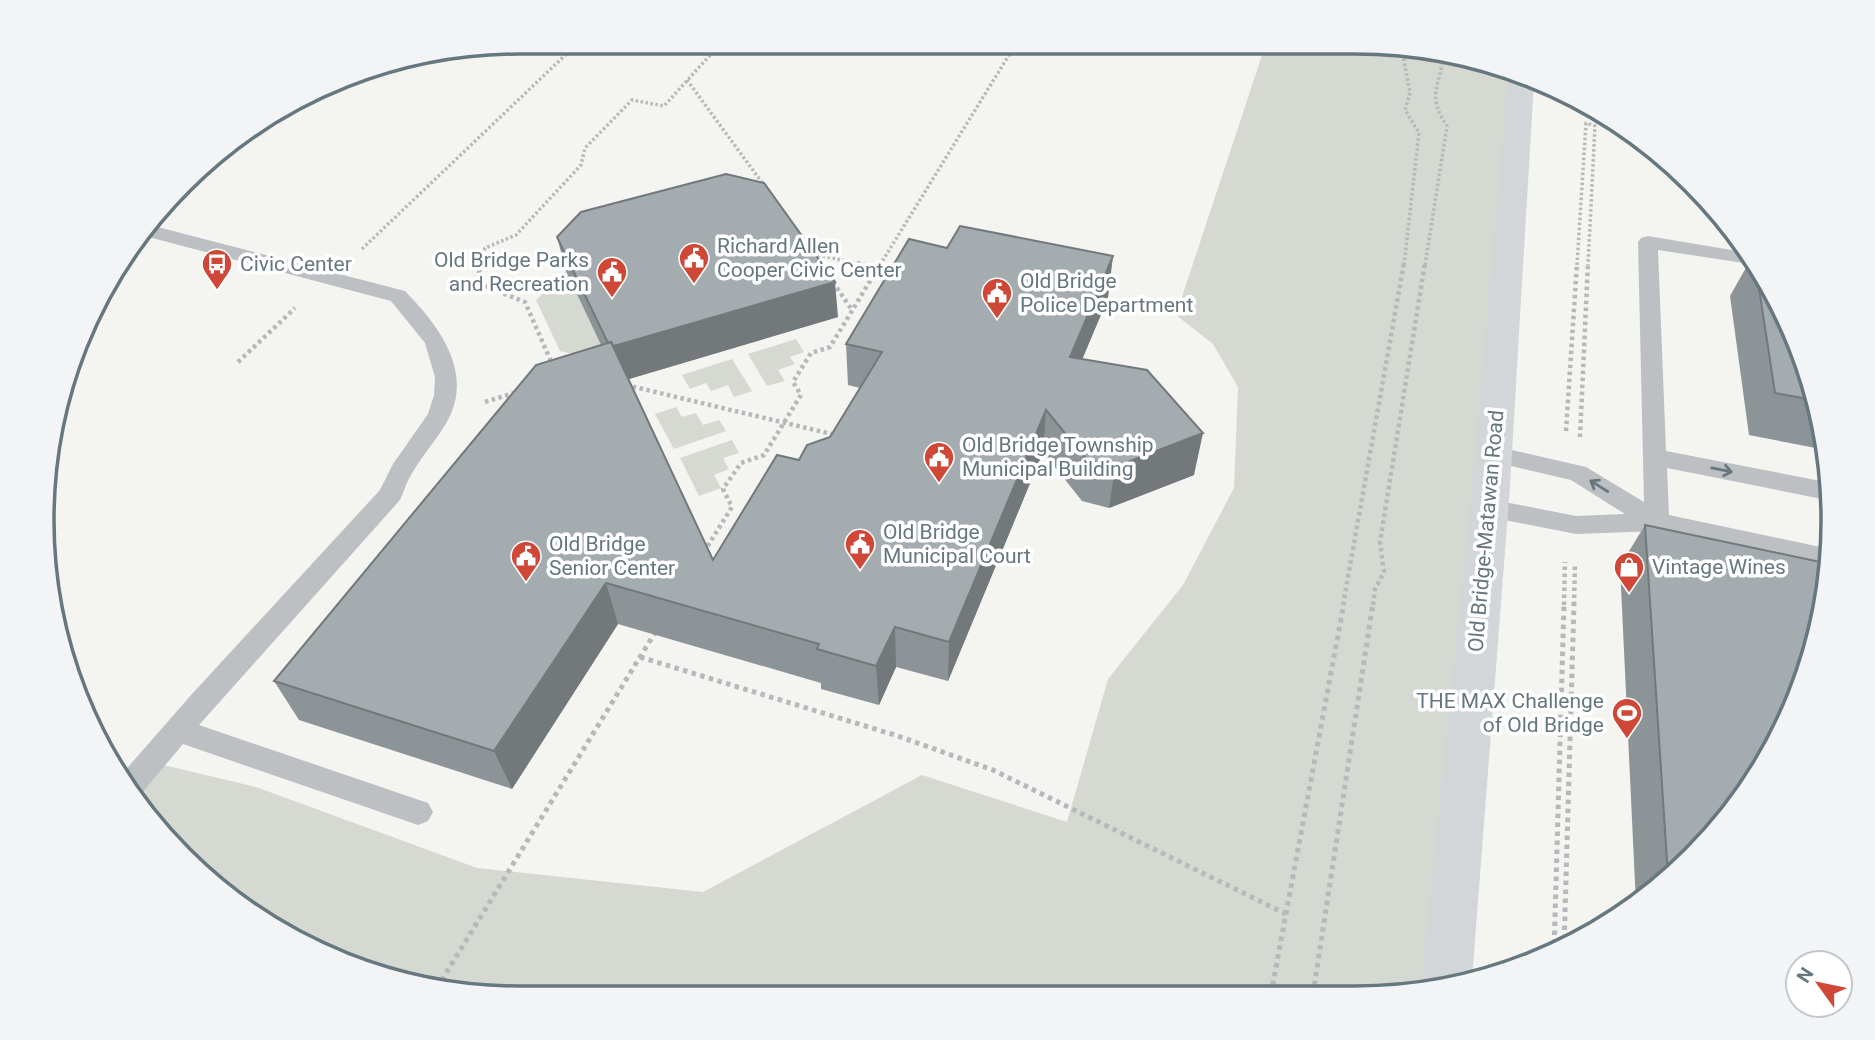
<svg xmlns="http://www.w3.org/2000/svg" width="1875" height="1040" font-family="Roboto,sans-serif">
<rect width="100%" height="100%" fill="#f4f4f1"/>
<!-- green -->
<g fill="#d5d9d1">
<polygon points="1266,43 1386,43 1479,58 1521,76 1491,486 1446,986 1417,994 489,997 396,982 281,934 161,835 130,786 151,762 256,787 477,868 703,892 922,775 1067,822 1108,679 1183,585 1234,488 1238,387 1213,344 1176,315"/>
<polygon points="566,271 609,362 560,351 536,300"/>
<polygon points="796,339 804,352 790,357 795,364 778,370 785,381 767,386 748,354"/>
<polygon points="732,359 752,391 734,397 728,385 711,391 706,383 690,389 682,375"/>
<polygon points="676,407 682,417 696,413 703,425 719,420 726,431 674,449 655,414"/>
<polygon points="732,440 739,453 723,458 729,469 714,475 721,488 699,496 680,458"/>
</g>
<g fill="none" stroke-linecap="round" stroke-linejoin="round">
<!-- path-far2 -->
<g stroke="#b6b9bb" stroke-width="3.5" stroke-dasharray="2.5 2.5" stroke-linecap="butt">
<polyline points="562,42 614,52"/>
<polyline points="687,80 763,184"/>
<polyline points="362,249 579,42"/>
<polyline points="813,254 865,265"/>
<polyline points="481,265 485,248 516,235 581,165 585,148 632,100 664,106 722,42"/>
<polyline points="880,265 1012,50"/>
<polyline points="1404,265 1419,133 1405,110 1410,93 1402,50 1405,46"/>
<path d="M1425 265 1447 126C1426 95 1440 86 1444 53"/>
<polyline points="1577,265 1586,123 1595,126 1588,265"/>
</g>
<!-- path-far1 -->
<g stroke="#b6b9bb" stroke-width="4.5" stroke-dasharray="3.5 3.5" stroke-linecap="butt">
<polyline points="481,263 477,283 525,302 553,366"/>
<polyline points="857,263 878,268"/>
<polyline points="833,282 852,310"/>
<polyline points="238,362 295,308"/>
<polyline points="626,385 836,435"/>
<polyline points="485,402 517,392"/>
<polyline points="1566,431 1577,263"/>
<polyline points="1580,437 1588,263"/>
<polyline points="704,552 732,507 723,489 741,463 764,455 801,395 793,382 811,353 830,347 881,263"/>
<polyline points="1343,605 1404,263"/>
<polyline points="1373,605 1375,589 1384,572 1380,542 1425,263"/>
<polyline points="1564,605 1565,562"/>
<polyline points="1574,605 1575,564"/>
</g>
<!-- path -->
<g stroke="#b6b9bb" stroke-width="5" stroke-dasharray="4.5 4.5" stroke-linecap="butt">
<polyline points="640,657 898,736 993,770 1286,914"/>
<polyline points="1564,948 1574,603"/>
<polyline points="1554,953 1564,603"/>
<polyline points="437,988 656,631"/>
<polyline points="1271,994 1344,603"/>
<polyline points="1313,994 1373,603"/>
</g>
<!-- service -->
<g fill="#bcc0c3" fill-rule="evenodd">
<path d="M150 225 405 291C437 324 472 368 450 416 439 438 422 455 411 475 406 483 404 492 400 500L199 725 428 803 433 812 428 821 418 825 183 744 140 795 137 796 122 774 192 694 380 490 393 464 428 414 434 395 435 377 425 343 391 301 141 235Z"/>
<polygon points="1648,236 1749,253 1757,265 1658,250 1666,451 1831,483 1832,501 1667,468 1669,515 1830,549 1829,568 1657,531 1576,534 1489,517 1480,514 1477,508 1480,502 1489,499 1576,516 1625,514 1571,480 1486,460 1482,454 1486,448 1494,446 1586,467 1644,502 1638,242 1641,238"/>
</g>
<!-- secondary -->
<polygon fill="#d2d6d9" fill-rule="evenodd" points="1511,72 1534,81 1510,486 1472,979 1423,992 1421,986 1472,486 1508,76"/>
</g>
<!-- wall -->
<g fill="#8d9497">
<polygon points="557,237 838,317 629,379 713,560 799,460 830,437 860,388 848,385 846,344 1108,298 1082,359 1194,475 1109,508 1082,501 1043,452 948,681 896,667 879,705 821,689 821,683 618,624 512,789 299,720 274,681 601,345 566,271"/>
<polygon points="1752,257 1784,308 1817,396 1826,450 1749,435 1730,296"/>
<polygon points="1645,525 1714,835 1636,904 1620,566"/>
</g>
<!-- shaded-wall -->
<g fill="#73787b">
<polygon points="1113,256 1108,298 1066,398 1070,357"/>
<polygon points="835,282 838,317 619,382 611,347"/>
<polygon points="1046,410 1043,452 948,681 949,642"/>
<polygon points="1203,433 1194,475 1109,508 1115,467"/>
<polygon points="606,583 618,624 512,789 494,751"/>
<polygon points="895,627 896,667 879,705 876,666"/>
</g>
<!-- building -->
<g fill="#a4acb0" stroke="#73787b" stroke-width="2">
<polygon points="726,174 764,183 835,282 614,346 611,342 608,343 557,237 581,212"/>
<polygon points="960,226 1113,256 1070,357 1147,370 1203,433 1115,467 1087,460 1046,410 949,642 895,627 876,666 817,649 819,644 606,583 494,751 274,681 536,365 611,342 713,560 777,455 799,460 807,445 830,437 882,352 846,344 909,239 947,248"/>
<polygon points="1755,262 1784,308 1817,396 1818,401 1775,393"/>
<polygon points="1645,525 1830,564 1829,582 1808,673 1769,759 1714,835 1668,876"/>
</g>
<!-- one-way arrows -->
<defs><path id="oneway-shaft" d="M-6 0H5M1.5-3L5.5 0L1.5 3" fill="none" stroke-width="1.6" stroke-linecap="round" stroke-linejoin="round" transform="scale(1.75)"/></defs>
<g stroke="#67777f">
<use href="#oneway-shaft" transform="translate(1722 470) rotate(11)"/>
<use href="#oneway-shaft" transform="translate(1599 486) rotate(-148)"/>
</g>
<!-- icons -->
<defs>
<g id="civic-pin" transform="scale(1.575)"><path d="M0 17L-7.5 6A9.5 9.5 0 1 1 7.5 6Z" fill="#cf4736" stroke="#fff"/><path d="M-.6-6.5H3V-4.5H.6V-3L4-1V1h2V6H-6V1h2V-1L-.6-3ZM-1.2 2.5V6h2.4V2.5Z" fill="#fff"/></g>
<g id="bus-pin" transform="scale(1.575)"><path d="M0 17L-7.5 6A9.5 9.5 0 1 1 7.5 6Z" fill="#cf4736" stroke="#fff"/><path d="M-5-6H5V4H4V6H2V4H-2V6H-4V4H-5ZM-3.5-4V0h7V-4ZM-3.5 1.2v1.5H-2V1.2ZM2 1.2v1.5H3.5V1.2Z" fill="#fff"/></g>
<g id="shop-pin" transform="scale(1.575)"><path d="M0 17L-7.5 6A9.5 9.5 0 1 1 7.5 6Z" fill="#cf4736" stroke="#fff"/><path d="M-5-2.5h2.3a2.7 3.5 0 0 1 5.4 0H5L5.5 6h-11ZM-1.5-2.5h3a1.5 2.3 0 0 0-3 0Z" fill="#fff"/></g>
<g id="stadium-pin" transform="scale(1.575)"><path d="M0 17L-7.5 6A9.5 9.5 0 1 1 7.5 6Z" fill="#cf4736" stroke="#fff"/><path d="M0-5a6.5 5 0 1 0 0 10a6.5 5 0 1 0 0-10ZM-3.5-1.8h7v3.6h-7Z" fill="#fff"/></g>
</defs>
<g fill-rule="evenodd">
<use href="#civic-pin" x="694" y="258"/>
<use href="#bus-pin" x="217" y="264"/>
<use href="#civic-pin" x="612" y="272"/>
<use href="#civic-pin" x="997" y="293"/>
<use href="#civic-pin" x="939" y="457"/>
<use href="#civic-pin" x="860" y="544"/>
<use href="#civic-pin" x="526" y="556"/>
<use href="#shop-pin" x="1629" y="567"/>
<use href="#stadium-pin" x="1627" y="713"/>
</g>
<g text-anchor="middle" stroke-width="7" stroke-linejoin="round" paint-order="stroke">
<!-- poi labels -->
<g font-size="21" fill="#67777f" stroke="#fff" text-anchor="start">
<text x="717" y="253">Richard Allen<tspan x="717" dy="24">Cooper Civic Center</tspan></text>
<text x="589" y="267" text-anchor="end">Old Bridge Parks<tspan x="589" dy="24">and Recreation</tspan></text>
<text x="240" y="271">Civic Center</text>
<text x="1020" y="288">Old Bridge<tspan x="1020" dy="24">Police Department</tspan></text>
<text x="962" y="452">Old Bridge Township<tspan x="962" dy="24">Municipal Building</tspan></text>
<text x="883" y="539">Old Bridge<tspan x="883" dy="24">Municipal Court</tspan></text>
<text x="549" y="551">Old Bridge<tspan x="549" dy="24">Senior Center</tspan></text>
<text x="1652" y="574">Vintage Wines</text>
<text x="1604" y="708" text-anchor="end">THE MAX Challenge<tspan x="1604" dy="24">of Old Bridge</tspan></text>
</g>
<!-- street labels -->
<g font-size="21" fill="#67777f" stroke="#fff">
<text transform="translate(1486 531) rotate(-85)" y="7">Old Bridge-Matawan Road</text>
</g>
</g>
<!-- crop -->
<path d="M0 0H1875V1040H0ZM520 54H1355A466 466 0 0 1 1821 520V520A466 466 0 0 1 1355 986H520A466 466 0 0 1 54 520V520A466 466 0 0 1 520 54Z" fill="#f3f4f5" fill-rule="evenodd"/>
<path fill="none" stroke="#67777f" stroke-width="3.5" d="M520 54H1355A466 466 0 0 1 1821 520V520A466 466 0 0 1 1355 986H520A466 466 0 0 1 54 520V520A466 466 0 0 1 520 54Z"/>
<!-- north arrow -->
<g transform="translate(1819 984) rotate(303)"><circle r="33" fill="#ffffff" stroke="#c2c9cc" stroke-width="2"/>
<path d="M0-5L12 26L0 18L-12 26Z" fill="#cf4736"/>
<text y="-10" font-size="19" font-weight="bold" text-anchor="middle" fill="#67777f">N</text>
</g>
</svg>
